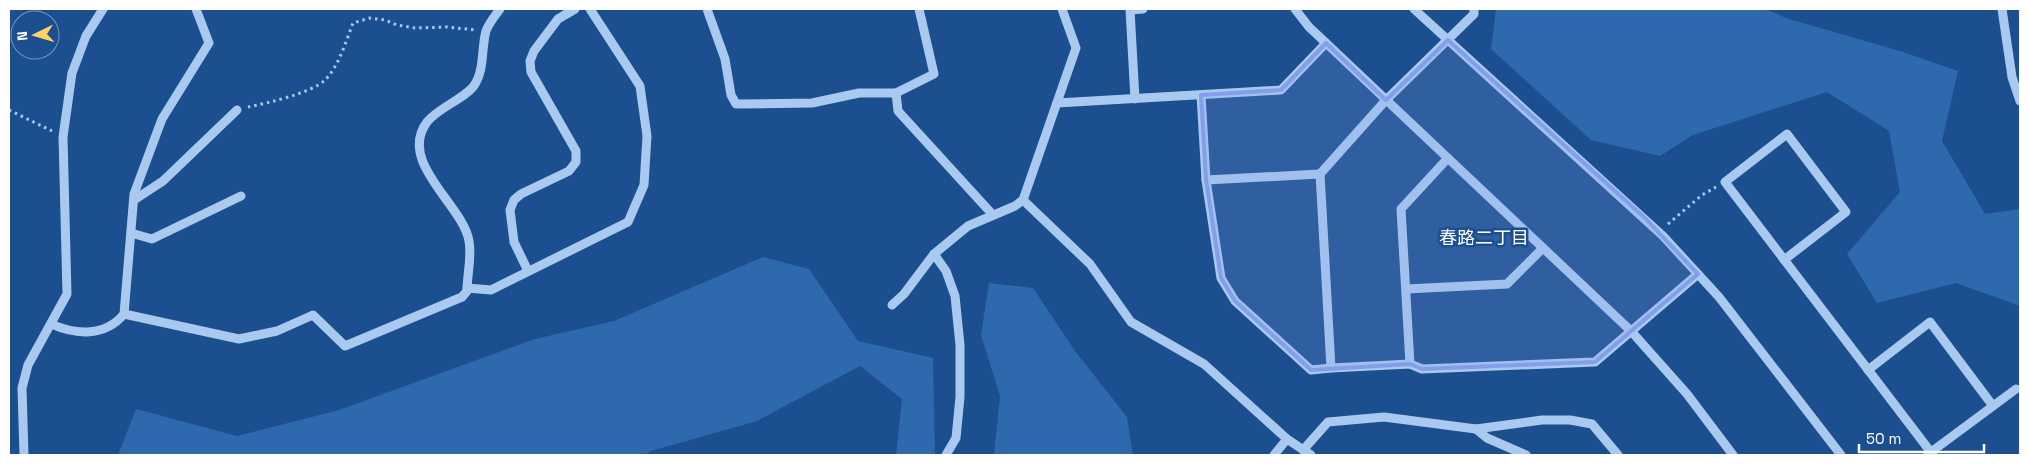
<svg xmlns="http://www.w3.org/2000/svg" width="2029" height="464" font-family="'Space Grotesk','Noto Sans JP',sans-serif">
<rect width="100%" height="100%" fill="#1b4f8f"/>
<!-- green -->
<g fill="#2e69ad">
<polygon points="1496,9 1766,9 1786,18 1903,52 1958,71 1942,141 1985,214 2020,209 2020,306 1956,283 1877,303 1847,254 1900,192 1889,131 1827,92 1693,135 1660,156 1591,140 1491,49"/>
<polygon points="763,257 809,269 858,341 933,358 935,455 896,455 902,399 860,366 757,421 651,451 645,455 118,455 136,409 237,436 339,410 535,339 614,321"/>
<polygon points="989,283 1033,288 1075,351 1127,417 1133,455 994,455 1000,396 981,335"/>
</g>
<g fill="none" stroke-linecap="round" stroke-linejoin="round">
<!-- path -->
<g stroke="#a9c9ee" stroke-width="3" stroke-dasharray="2.5 4" stroke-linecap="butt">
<path d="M248 107C267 103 312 93 325 80 339 66 346 41 353 23L370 18 385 20 397 25 415 28 447 27 476 30"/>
<polyline points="9,110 52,131"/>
<polyline points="1668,224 1702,195 1716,187"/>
</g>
<!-- minor -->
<g stroke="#a9c9ee" stroke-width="9">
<polyline points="707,9 725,59 731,95 736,104 812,103 859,93 896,93 934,74 919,9"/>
<polyline points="1062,9 1076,48 1023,200 1090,264 1131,322 1204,364 1287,439"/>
<polyline points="1295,9 1309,27 1326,43 1631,331 1687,394 1733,455"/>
<polyline points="1414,9 1663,236 1719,297 1841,455"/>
<polyline points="2002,9 2012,77 2020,101"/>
<polyline points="896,93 898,111 993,215"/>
<polyline points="1201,95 1206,180 1320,174 1331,368 1410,364 1401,209 1448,158"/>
<polyline points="1135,99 1130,10 1143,9"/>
<polyline points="1057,103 1281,90 1326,43"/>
<polyline points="1320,174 1386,100 1474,14 1474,9"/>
<polyline points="1206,180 1221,278 1235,301 1311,370 1331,368"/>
<polyline points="134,200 163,181 237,110"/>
<polyline points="131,233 152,239 241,196"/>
<polyline points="934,254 946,271 955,296 960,345 960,397 956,438 946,455"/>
<polyline points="1784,260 1846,212 1787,134 1725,182 1933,455"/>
<polyline points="528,271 514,242 510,210 514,200 521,194 569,171 576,162 576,151 531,72 530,61 534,51 558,19 575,9"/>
<polyline points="467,288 491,290 628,222 644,185 647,136 640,86 590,9"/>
<polyline points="1406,289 1507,284 1543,248"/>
<polyline points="892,305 904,294 934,254 968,226 1015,206 1023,200"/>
<path d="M124 314 239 339 277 331 313 315 345 346 462 297 467 291C467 275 472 257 469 241 463 205 397 162 427 122 438 108 462 100 473 87 485 71 481 49 486 31 489 23 495 16 500 9"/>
<path d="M51 324C76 335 105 337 124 314L134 194 162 119 209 43 196 9"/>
<polyline points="1410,364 1422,369 1595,362 1698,274"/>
<polyline points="1868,370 1930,322 1993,406"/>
<polyline points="1476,429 1487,438 1526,455"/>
<polyline points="1303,450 1328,422 1384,417 1476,429 1542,420 1570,420 1592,424 1618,455"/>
<polyline points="24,455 22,388 28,365 67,294 63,137 72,73 86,36 103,9"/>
<polyline points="1274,455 1287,439 1311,455"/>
<polyline points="1927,455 2016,389"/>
</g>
</g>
<!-- marked area -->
<path fill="#839eea" fill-opacity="0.2" stroke="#839eea" stroke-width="4" stroke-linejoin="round" d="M1448 40 1646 219 1698 274 1595 362 1422 369 1410 364 1311 370 1235 301 1221 278 1206 180 1201 95 1281 90 1326 43 1386 100Z"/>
<g text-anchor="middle" stroke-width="5" stroke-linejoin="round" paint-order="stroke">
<!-- neighbourhood labels -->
<g font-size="18" fill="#fff" stroke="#1b4f8f">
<text x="1484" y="244">春路二丁目</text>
</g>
</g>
<!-- border -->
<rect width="2029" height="464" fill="none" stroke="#ffffff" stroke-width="20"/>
<!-- north arrow -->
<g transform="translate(35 35) rotate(265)"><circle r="24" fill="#1b4f8f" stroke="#7695bc"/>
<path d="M0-4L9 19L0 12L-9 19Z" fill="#ffd166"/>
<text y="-8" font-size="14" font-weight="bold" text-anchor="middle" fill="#ffffff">N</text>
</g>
<!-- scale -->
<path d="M1859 444v8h125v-8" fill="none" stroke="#ffffff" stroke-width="2.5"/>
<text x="1866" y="444" font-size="15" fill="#ffffff" stroke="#1b4f8f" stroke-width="4" paint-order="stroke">50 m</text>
</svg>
